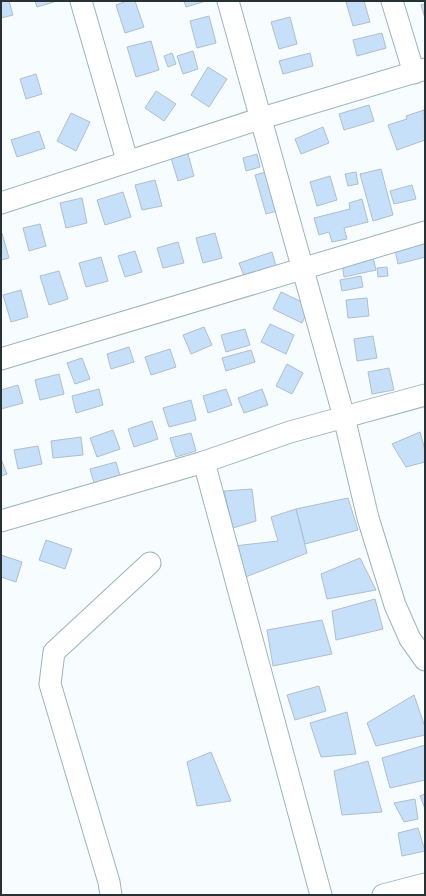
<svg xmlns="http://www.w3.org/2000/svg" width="426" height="896" font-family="Lato,sans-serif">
<rect width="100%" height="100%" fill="#f7fcfe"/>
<!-- building -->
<g fill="#c7e0fa" stroke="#aebecf">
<polygon points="1,1 9,1 13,15 1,18"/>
<polygon points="35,1 54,1 54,2 37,7"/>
<polygon points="127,1 135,1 144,27 125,33 116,5"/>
<polygon points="184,1 206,1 186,7"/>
<polygon points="352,1 364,1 370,22 353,26 346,2"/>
<polygon points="425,4 425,18 421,5"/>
<polygon points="209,16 216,43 197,48 190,21"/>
<polygon points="290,17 297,44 279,49 271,22"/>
<polygon points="382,33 386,48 357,56 353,40"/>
<polygon points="151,41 159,70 136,77 127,47"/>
<polygon points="193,51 198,69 183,74 177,56"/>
<polygon points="172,53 176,64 168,67 164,56"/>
<polygon points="310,53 313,66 283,74 279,61"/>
<polygon points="208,67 227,79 209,107 191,95"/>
<polygon points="36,74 42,94 26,99 20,79"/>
<polygon points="156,91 176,104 164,121 145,108"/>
<polygon points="369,105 374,121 344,130 339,114"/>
<polygon points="424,110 425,140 397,150 388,125 407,119 406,116"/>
<polygon points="71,113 90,122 76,151 57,141"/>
<polygon points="323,127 329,143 301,154 295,139"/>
<polygon points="39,131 45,148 17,157 11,140"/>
<polygon points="188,154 194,176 178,181 171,158"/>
<polygon points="257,154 260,167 246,171 243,158"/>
<polygon points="381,169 393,215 373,221 360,174"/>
<polygon points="266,172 277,211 266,214 255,175"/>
<polygon points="356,172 358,184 348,186 345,174"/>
<polygon points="330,176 337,200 317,206 310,182"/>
<polygon points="155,180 162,206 142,210 135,185"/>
<polygon points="412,185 416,199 394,204 390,191"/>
<polygon points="123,192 131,217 105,225 97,200"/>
<polygon points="82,198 87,223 66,228 60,203"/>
<polygon points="362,199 368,222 344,228 347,239 332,242 329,232 319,235 314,218 350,209 349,203"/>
<polygon points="40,224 46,246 29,251 23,228"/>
<polygon points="2,233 9,258 1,260 1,234"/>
<polygon points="215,233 222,258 203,263 196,238"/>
<polygon points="178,242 184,263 163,268 157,248"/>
<polygon points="425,242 425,257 398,264 395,250"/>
<polygon points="135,251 142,272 125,277 118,256"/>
<polygon points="272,252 276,266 244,276 239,263"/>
<polygon points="101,257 108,281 86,287 79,263"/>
<polygon points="373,257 376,270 344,277 342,264"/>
<polygon points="387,267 388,276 378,277 377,268"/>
<polygon points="59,271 68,299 49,305 40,276"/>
<polygon points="361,276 363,287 342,291 340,280"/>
<polygon points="21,290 28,317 11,322 3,295"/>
<polygon points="281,292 310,306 302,323 273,309"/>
<polygon points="367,298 369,316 348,318 346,300"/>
<polygon points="270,324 294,335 286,354 261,342"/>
<polygon points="204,327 212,345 191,354 183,335"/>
<polygon points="245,329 250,345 226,352 221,335"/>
<polygon points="373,336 377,358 357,361 354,339"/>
<polygon points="129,347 134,362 111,369 107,354"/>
<polygon points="170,349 176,367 151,375 145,357"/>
<polygon points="251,350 255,362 226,371 222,358"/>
<polygon points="82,358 90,379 75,384 67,363"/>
<polygon points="287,364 303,373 292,394 276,386"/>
<polygon points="389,368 394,390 372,394 368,372"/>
<polygon points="59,374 64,394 40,400 35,380"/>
<polygon points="18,385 23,403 1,409 1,390"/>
<polygon points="99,389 103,405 76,413 72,396"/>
<polygon points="226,389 232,405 208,413 203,396"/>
<polygon points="262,389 268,405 244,413 238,398"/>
<polygon points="191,400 196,420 169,427 163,408"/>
<polygon points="152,421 158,439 134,447 128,429"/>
<polygon points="113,430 120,449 97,457 90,438"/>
<polygon points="420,432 425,450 425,462 406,467 392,444"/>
<polygon points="191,433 196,451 176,457 170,438"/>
<polygon points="81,437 83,455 53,458 51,441"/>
<polygon points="38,446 42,464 18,469 14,450"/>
<polygon points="1,459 7,474 1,476"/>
<polygon points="116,462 121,479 95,486 90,469"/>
<polygon points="252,489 256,521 233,528 224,491"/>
<polygon points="348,498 358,530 305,544 296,509"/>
<polygon points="296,509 307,553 243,578 234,546 278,541 271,517"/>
<polygon points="46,540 72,549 65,569 39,560"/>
<polygon points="1,555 22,562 16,582 1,577"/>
<polygon points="360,558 376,590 327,599 321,574"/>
<polygon points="375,599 383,629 336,640 332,611"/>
<polygon points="322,620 332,654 273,666 267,630"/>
<polygon points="319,686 326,711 295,720 287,695"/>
<polygon points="414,695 425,727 425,735 376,746 367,723"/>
<polygon points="347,712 356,754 321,757 310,723"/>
<polygon points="425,745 425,780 390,788 382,758"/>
<polygon points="211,752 231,801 197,806 187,762"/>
<polygon points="368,761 382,812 342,815 334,771"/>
<polygon points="425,794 425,809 420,796"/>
<polygon points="415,799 418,819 404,822 394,803"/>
<polygon points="418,828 425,851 402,856 398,833"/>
</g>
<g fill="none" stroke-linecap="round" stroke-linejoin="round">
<!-- minor casing -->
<g stroke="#9cb4bd" stroke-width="23">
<g id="minor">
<polyline points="81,1 127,160"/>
<polyline points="228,1 344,417 368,518 395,605 410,639 425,660"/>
<polyline points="392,1 414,73"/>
<polyline points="1,203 262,118 425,69"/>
<polyline points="1,359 425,232"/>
<polyline points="204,462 321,895"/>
<polyline points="1,521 204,462 290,432 425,395"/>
<polyline points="111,895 109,882 50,684 54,652 150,563"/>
<polyline points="383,895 425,884"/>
</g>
</g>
<!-- minor -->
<use href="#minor" stroke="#fff" stroke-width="21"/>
</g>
<!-- border -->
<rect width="426" height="896" fill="none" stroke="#283235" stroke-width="4"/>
</svg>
